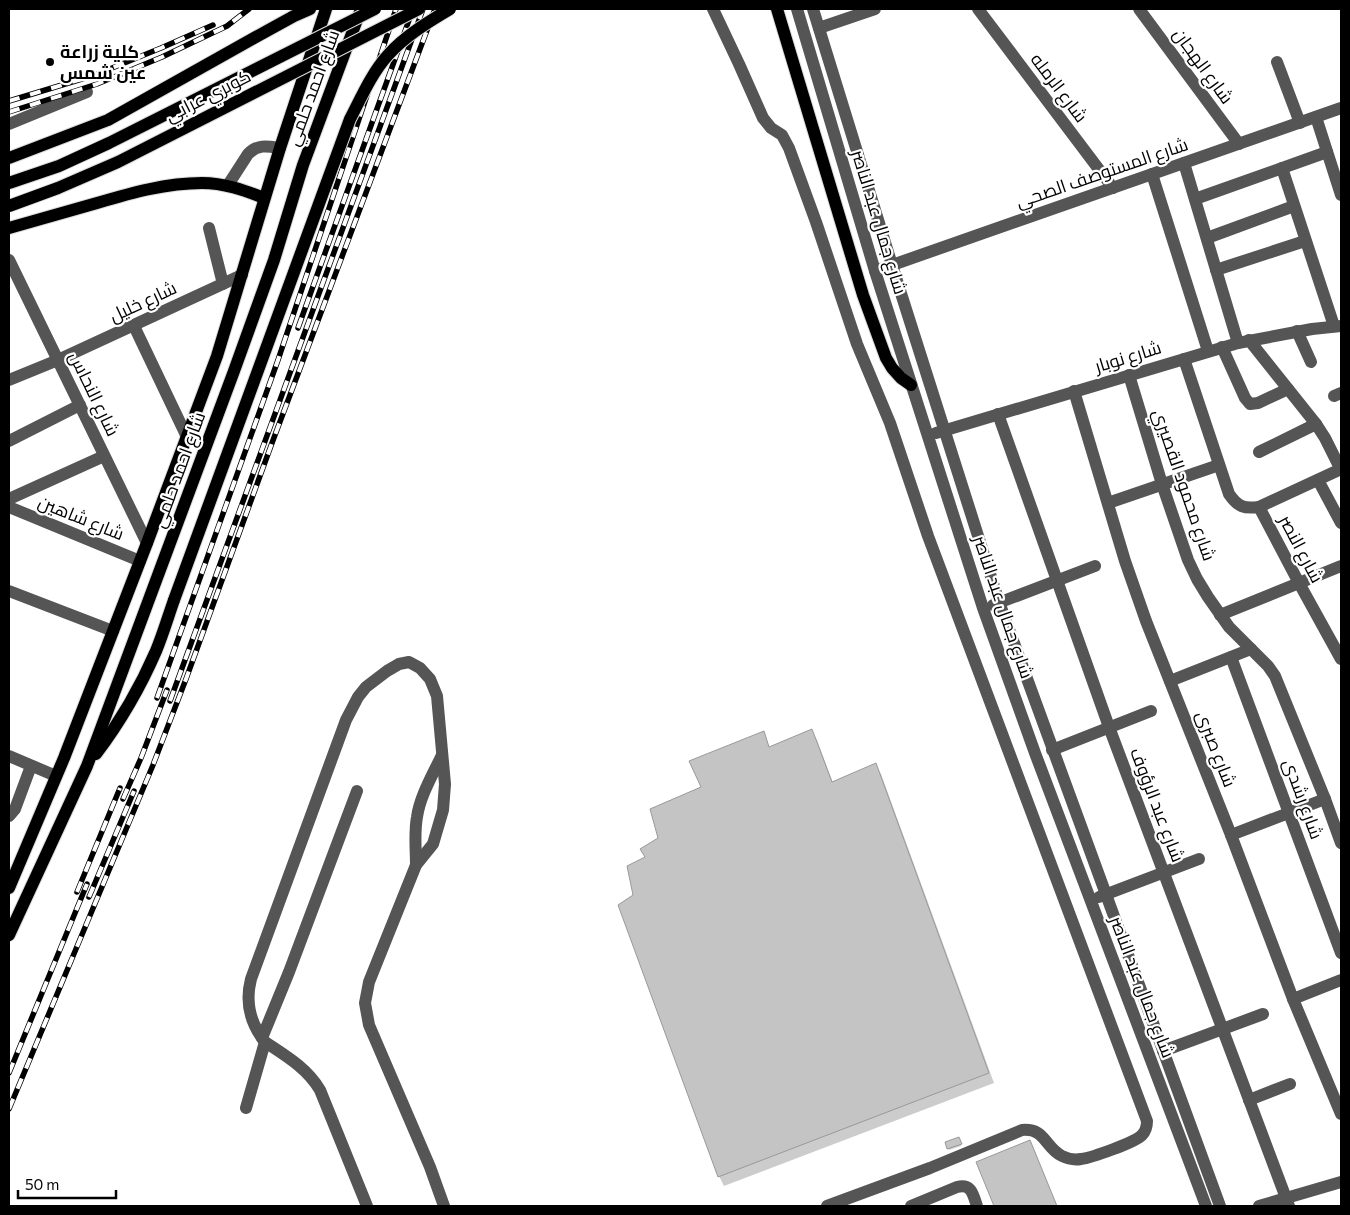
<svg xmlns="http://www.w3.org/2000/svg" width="1350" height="1215" font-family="Commissioner,Cairo,sans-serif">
<rect width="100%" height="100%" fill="#fff"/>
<!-- shadow -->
<g fill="#0003">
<polygon points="811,730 817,740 833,783 875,764 881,774 994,1083 724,1186 719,1176 635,896 660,838 703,788 763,732 770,748"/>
<polygon points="960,1141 961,1146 949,1150 948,1148"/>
<polygon points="1030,1142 1035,1152 1057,1206 995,1206 978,1163"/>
</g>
<!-- building -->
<g fill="#c4c4c4" stroke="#999">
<polygon points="812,729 832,782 876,763 989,1073 718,1177 618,905 633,895 627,866 645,857 640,849 658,838 650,809 701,787 689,761 764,731 769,747"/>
<polygon points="959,1137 962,1144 947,1149 945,1142"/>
<polygon points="1030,1140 1057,1206 994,1206 976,1162"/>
</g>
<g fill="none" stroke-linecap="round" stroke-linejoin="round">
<!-- major casing -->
<g stroke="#dbdbdb" stroke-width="14">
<g id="major">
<polyline points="777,9 863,295 886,358 892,368 901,378 911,385"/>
<polyline points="9,158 108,120 254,38 294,16 310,9"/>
<path d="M9 228C38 220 68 211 97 203 131 193 166 183 202 183 224 183 244 190 264 198"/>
<path d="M96 754C120 722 140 688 156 651 163 634 168 617 174 600"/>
<polyline points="9,888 64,758 147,543 217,356 280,148 326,9"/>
<polyline points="9,935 87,766 234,371 274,260 303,165 361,9"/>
</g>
</g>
<!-- minor -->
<g stroke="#555" stroke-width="12">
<path d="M713 9 739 64 763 118 771 128 782 135 789 148 816 222 857 344 890 423 928 536 1147 1121C1147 1126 1146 1131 1142 1135 1136 1142 1091 1158 1081 1159 1075 1160 1068 1159 1062 1156 1044 1147 1046 1128 1022 1130L930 1168 827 1206"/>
<polyline points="797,9 875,271 983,608 1035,753 1206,1206"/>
<polyline points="813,9 892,265 999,602 1220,1206"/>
<polyline points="978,9 1113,188"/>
<polyline points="1139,9 1239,144"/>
<polyline points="819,28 875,9"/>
<polyline points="1277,62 1300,123"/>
<polyline points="1316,117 1341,195"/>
<polyline points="9,124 87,92"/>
<polyline points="1184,163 1238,343"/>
<polyline points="1282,168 1334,326"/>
<polyline points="1152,174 1208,351"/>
<path d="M228 185 248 154C258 144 267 146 280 148"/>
<polyline points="1195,199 1327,152"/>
<polyline points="209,228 223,284"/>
<polyline points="1207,238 1294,206"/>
<polyline points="9,260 147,543"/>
<polyline points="1216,270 1305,241"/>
<polyline points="875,271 1341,108"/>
<polyline points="134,326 186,435"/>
<polyline points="1297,331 1311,362"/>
<polyline points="1249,340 1316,424 1325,438 1341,470"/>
<polyline points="1222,347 1245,398 1250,404 1258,403 1288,389"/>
<path d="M1184 359 1229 494C1238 507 1244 509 1259 507L1341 469"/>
<polyline points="1129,375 1162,484 1188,560 1197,579 1208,597 1229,627 1268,666 1275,676 1325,799 1341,843"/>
<polyline points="9,380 58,360 242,275"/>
<polyline points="1074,391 1125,561 1146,621 1231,835 1293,999 1341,1114"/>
<polyline points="1334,396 1341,393"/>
<polyline points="998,414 1109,727 1289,1206"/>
<polyline points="936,433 1238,343 1312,329 1341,326"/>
<polyline points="9,441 80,405"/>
<polyline points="1259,452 1316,424"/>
<polyline points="1318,480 1341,523"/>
<polyline points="9,499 104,456"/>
<polyline points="1108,503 1219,465"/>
<polyline points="9,507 140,561"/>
<polyline points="1259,507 1299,583 1341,659"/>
<polyline points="9,591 113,631"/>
<polyline points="993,605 1095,566"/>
<polyline points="1220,615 1341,566"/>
<polyline points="1231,657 1341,953"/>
<polyline points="1170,681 1251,649"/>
<polyline points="1052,750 1151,711"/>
<polyline points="9,756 56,776"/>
<polyline points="9,816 15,809 31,766"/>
<polyline points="1231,835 1325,799"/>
<path d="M416 865C416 849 414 833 417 817 420 796 433 774 442 755"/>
<polyline points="1099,897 1199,859"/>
<polyline points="1293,999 1341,980"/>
<polyline points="262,1038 289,972 357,791"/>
<polyline points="1163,1051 1263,1014"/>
<polyline points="1249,1100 1290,1084"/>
<polyline points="246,1108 265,1042"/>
<path d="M367 1206 320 1090C307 1068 286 1056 265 1042 250 1023 245 1002 251 979L346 720 358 697 366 687 387 671 399 664 409 662 420 668 430 679 437 696 445 784 443 810 433 844 416 865 369 982 365 1003 369 1025 430 1167 444 1206"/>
<path d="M911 1206 957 1187C972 1183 973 1195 977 1206"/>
<polyline points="1259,1206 1341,1182"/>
</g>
<!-- major -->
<use href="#major" stroke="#000" stroke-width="12"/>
<!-- rail casing -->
<g stroke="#000" stroke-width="5.5">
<g id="rail">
<polyline points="9,101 95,75 161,48 213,25"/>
<polyline points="9,112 97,84 162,57 227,26 249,9"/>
<polyline points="298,328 413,9"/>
<polyline points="157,698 278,360 396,9"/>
<polyline points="170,701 423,9"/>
<polyline points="123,799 141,758 167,690"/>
<polyline points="77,892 120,788"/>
<polyline points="89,897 134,791"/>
<polyline points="9,1073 87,884"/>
<polyline points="9,1109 153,765 186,679 272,443 435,9"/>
</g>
</g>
<!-- rail -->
<use href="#rail" stroke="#fff" stroke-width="4" stroke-dasharray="11" stroke-linecap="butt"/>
<!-- major-bridge casing -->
<g stroke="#dbdbdb" stroke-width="14" stroke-linecap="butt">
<g id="major-bridge">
<polyline points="9,183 59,166 109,143 375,9"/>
<polyline points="9,206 58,188 118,162 419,9"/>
<path d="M174 600 350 119C361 98 371 74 388 55 405 36 428 22 450 9"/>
</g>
</g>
<!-- major-bridge -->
<use href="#major-bridge" stroke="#000" stroke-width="12"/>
</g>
<!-- markers -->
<circle fill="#000" stroke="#fff" stroke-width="2" cx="50" cy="62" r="5"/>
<g text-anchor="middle" stroke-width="4.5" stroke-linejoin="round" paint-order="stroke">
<!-- poi labels -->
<g font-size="18" font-weight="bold" fill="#000" stroke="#fff" text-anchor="start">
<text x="60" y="58">كلية زراعة<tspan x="60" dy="21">عين شمس</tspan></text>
</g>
<!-- street labels -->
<g font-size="18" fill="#000" stroke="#fff">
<text transform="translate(1203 66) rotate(54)" y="6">شارع الهجان</text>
<text transform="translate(313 88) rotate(-70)" y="6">شارع احمد حلمي</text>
<text transform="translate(1059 88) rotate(53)" y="6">شارع الرمله</text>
<text transform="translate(208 96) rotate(-27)" y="6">كوبري عرابي</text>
<text transform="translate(1102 173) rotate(-19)" y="6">شارع المستوصف الصحي</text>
<text transform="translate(879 222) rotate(73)" y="6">شارع جمال عبد الناصر</text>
<text transform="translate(143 302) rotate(-25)" y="6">شارع خليل</text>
<text transform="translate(1128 357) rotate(-17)" y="6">شارع نوبار</text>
<text transform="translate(94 394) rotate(64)" y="6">شارع النحاس</text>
<text transform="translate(179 470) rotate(-70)" y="6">شارع احمد حلمي</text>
<text transform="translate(1184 485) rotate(71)" y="6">شارع محمود القصيري</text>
<text transform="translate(81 518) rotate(22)" y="6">شارع شاهين</text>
<text transform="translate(1301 549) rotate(62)" y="6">شارع النصر</text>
<text transform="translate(1003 607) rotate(71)" y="6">شارع جمال عبد الناصر</text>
<text transform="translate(1216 749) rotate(69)" y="6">شارع صبرى</text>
<text transform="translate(1303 799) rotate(70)" y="6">شارع رشدى</text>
<text transform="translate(1157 805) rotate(69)" y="6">شارع عبد الرؤوف</text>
<text transform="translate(1142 987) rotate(69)" y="6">شارع جمال عبد الناصر</text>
</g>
</g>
<!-- border -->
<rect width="1350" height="1215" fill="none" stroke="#000000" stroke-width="20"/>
<!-- scale -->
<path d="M18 1190v8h98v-8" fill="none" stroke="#000000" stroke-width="2.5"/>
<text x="25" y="1190" font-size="15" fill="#000000" stroke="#ffffff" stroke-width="4" paint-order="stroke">50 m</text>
</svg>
